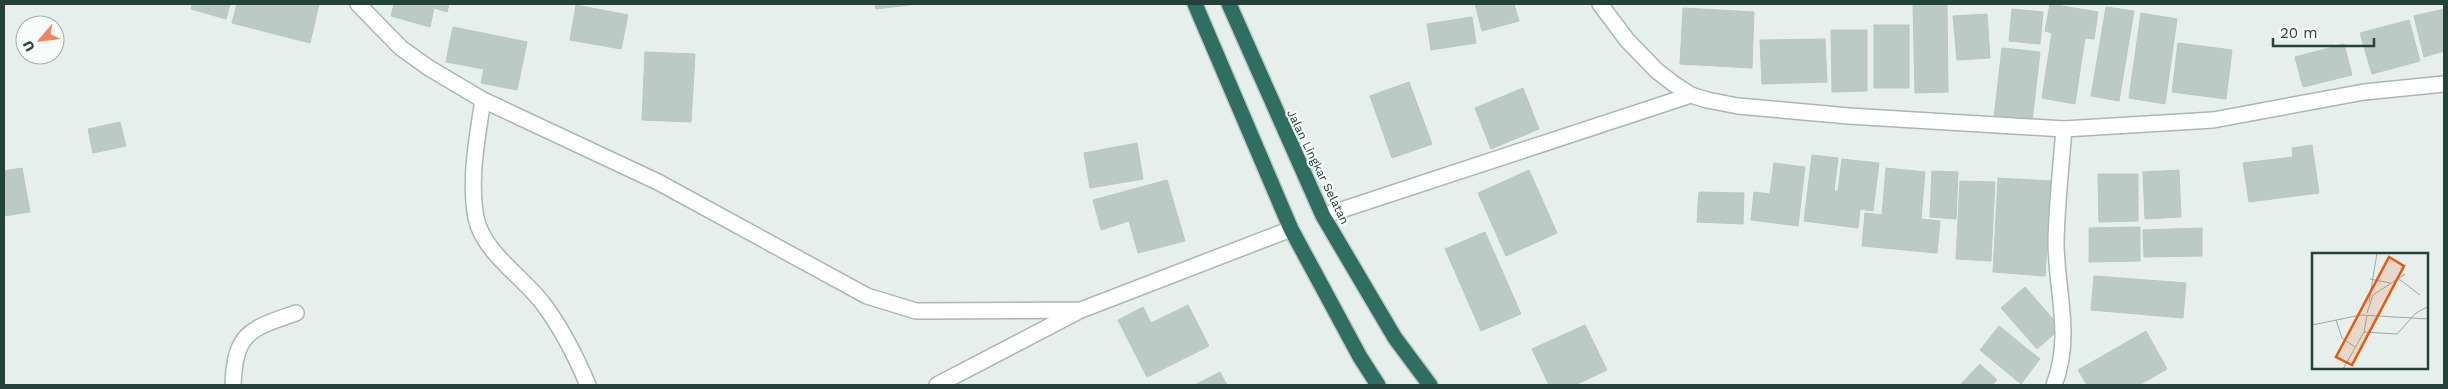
<svg xmlns="http://www.w3.org/2000/svg" width="2448" height="389" font-family="'Work Sans',sans-serif">
<rect width="100%" height="100%" fill="#e6efeb"/>
<!-- building -->
<g fill="#bbcac4" stroke="#b8c9c2">
<polygon points="192,4 230,4 226,19 191,9"/>
<polygon points="237,4 319,4 310,43 232,23"/>
<polygon points="394,4 449,4 447,12 434,8 430,27 391,16"/>
<polygon points="875,4 917,4 876,9"/>
<polygon points="1475,4 1514,4 1519,21 1482,31"/>
<polygon points="2050,4 2098,12 2094,39 2085,38 2075,104 2042,98 2052,33 2045,31"/>
<polygon points="576,5 628,15 621,49 570,40"/>
<polygon points="1913,5 1947,5 1948,92 1915,93"/>
<polygon points="2106,7 2134,11 2119,101 2091,96"/>
<polygon points="1683,8 1754,12 1752,68 1680,64"/>
<polygon points="2012,9 2043,12 2040,44 2009,41"/>
<polygon points="2444,9 2444,51 2424,57 2414,16"/>
<polygon points="2141,13 2177,19 2165,104 2129,98"/>
<polygon points="1987,14 1990,58 1957,60 1953,16"/>
<polygon points="1472,17 1476,43 1431,50 1427,24"/>
<polygon points="2409,20 2420,61 2372,74 2360,33"/>
<rect x="1874" y="25" width="35" height="63"/>
<polygon points="453,27 527,42 517,90 481,83 484,69 446,62"/>
<polygon points="1831,30 1867,30 1867,91 1832,92"/>
<polygon points="1825,39 1827,82 1762,84 1760,40"/>
<polygon points="2178,43 2232,50 2226,99 2172,92"/>
<polygon points="2344,44 2352,75 2303,87 2295,57"/>
<polygon points="2002,48 2040,52 2032,122 1994,118"/>
<polygon points="645,52 695,54 691,122 642,120"/>
<polygon points="1409,82 1432,144 1392,158 1370,96"/>
<polygon points="1523,88 1539,129 1491,149 1475,108"/>
<polygon points="120,122 126,146 93,153 88,129"/>
<polygon points="1137,143 1143,179 1090,188 1084,153"/>
<polygon points="2312,145 2319,193 2249,202 2243,163 2293,157 2292,148"/>
<polygon points="1812,155 1838,158 1834,191 1838,191 1842,159 1879,163 1873,211 1860,209 1858,228 1804,221"/>
<polygon points="1774,163 1805,167 1798,226 1751,220 1754,192 1770,194"/>
<polygon points="22,168 30,212 4,216 4,171"/>
<polygon points="1886,168 1925,172 1921,219 1940,221 1937,253 1862,246 1865,213 1882,215"/>
<polygon points="1529,170 1557,233 1506,256 1478,193"/>
<polygon points="2179,170 2181,217 2145,219 2143,172"/>
<polygon points="1932,171 1958,172 1956,219 1930,217"/>
<polygon points="2098,174 2138,174 2138,221 2099,222"/>
<polygon points="1998,178 2051,181 2045,276 1993,272"/>
<polygon points="1167,180 1185,241 1138,253 1129,221 1101,230 1093,200"/>
<polygon points="1960,181 1995,182 1991,261 1956,259"/>
<polygon points="1699,192 1744,193 1743,224 1697,222"/>
<polygon points="2140,227 2140,261 2089,262 2089,228"/>
<polygon points="2202,228 2202,256 2144,257 2143,230"/>
<polygon points="1485,232 1521,314 1481,331 1445,249"/>
<polygon points="2094,276 2186,283 2183,318 2091,310"/>
<polygon points="2025,287 2061,328 2037,349 2001,308"/>
<polygon points="1188,305 1209,346 1147,377 1118,320 1143,307 1151,323"/>
<polygon points="1585,325 1607,370 1575,385 1549,385 1532,349"/>
<polygon points="1999,326 2040,359 2021,384 1980,350"/>
<polygon points="2146,331 2167,369 2139,385 2087,385 2078,370"/>
<polygon points="1980,364 1997,380 1992,385 1960,385"/>
<polygon points="1220,372 1227,385 1195,385"/>
</g>
<g fill="none" stroke-linecap="round" stroke-linejoin="round">
<!-- minor casing -->
<g stroke="#a8b8b2" stroke-width="18">
<g id="minor">
<polyline points="358,4 401,48 429,68 483,100 658,182 867,296 916,311 1081,310 1291,229"/>
<polyline points="1600,4 1627,40 1657,71 1674,84 1691,95 1707,100 1738,106 1849,116 2064,129 2213,120 2364,92 2444,84"/>
<path d="M483 100C477 139 469 179 476 218 484 254 524 277 544 305 563 330 576 357 588 385"/>
<polyline points="1323,216 1691,95"/>
<path d="M233 385C235 333 249 329 296 313"/>
<polyline points="937,385 1077,312"/>
<path d="M2054 385C2073 336 2056 291 2056 241 2057 203 2061 166 2064 129"/>
</g>
</g>
<!-- highway casing -->
<g stroke="#c2cac8" stroke-width="18">
<g id="highway">
<polyline points="1195,4 1291,229 1360,357 1378,385"/>
<polyline points="1229,4 1323,216 1395,338 1430,385"/>
</g>
</g>
<!-- minor -->
<use href="#minor" stroke="#fff" stroke-width="15"/>
<!-- highway -->
<use href="#highway" stroke="#2f6f62" stroke-width="15"/>
</g>
<g text-anchor="middle" stroke-width="4.5" stroke-linejoin="round" paint-order="stroke">
<!-- street labels -->
<g font-size="12" fill="#24423a" stroke="#f7fbf9">
<text transform="translate(1318 167) rotate(64)" y="4">Jalan Lingkar Selatan</text>
</g>
</g>
<!-- overview -->
<g transform="translate(2312 253)">
<rect width="116" height="116" fill="#e6efeb"/>
<path fill="none" stroke="#98aaa4" stroke-width="1" d="M58 26 78 30M87 26 108 42M57 49 65 0M55 60 61 42 93 21M24 67 30 85 43 94M0 72 49 62 117 66M52 79 55 62M31 116 52 79 85 81 104 60 117 53"/>
<path fill="#e8590c" fill-opacity="0.15" stroke="#e8590c" stroke-width="2.5" d="M77 4 92 13 40 112 24 104Z"/>
<rect width="116" height="116" fill="none" stroke="#24423a" stroke-width="2.5"/>
</g>
<!-- border -->
<rect width="2448" height="389" fill="none" stroke="#24423a" stroke-width="10"/>
<!-- north arrow -->
<g transform="translate(40 40) rotate(242)"><circle r="24" fill="#f7fbf9" stroke="#a3b1ad"/>
<path d="M0-4L9 19L0 12L-9 19Z" fill="#f4845f"/>
<text y="-8" font-size="14" font-weight="bold" text-anchor="middle" fill="#24423a">U</text>
</g>
<!-- scale -->
<path d="M2273 38v8h101v-8" fill="none" stroke="#24423a" stroke-width="2.5"/>
<text x="2280" y="38" font-size="15" fill="#24423a" stroke="#f7fbf9" stroke-width="4" paint-order="stroke">20 m</text>
</svg>
